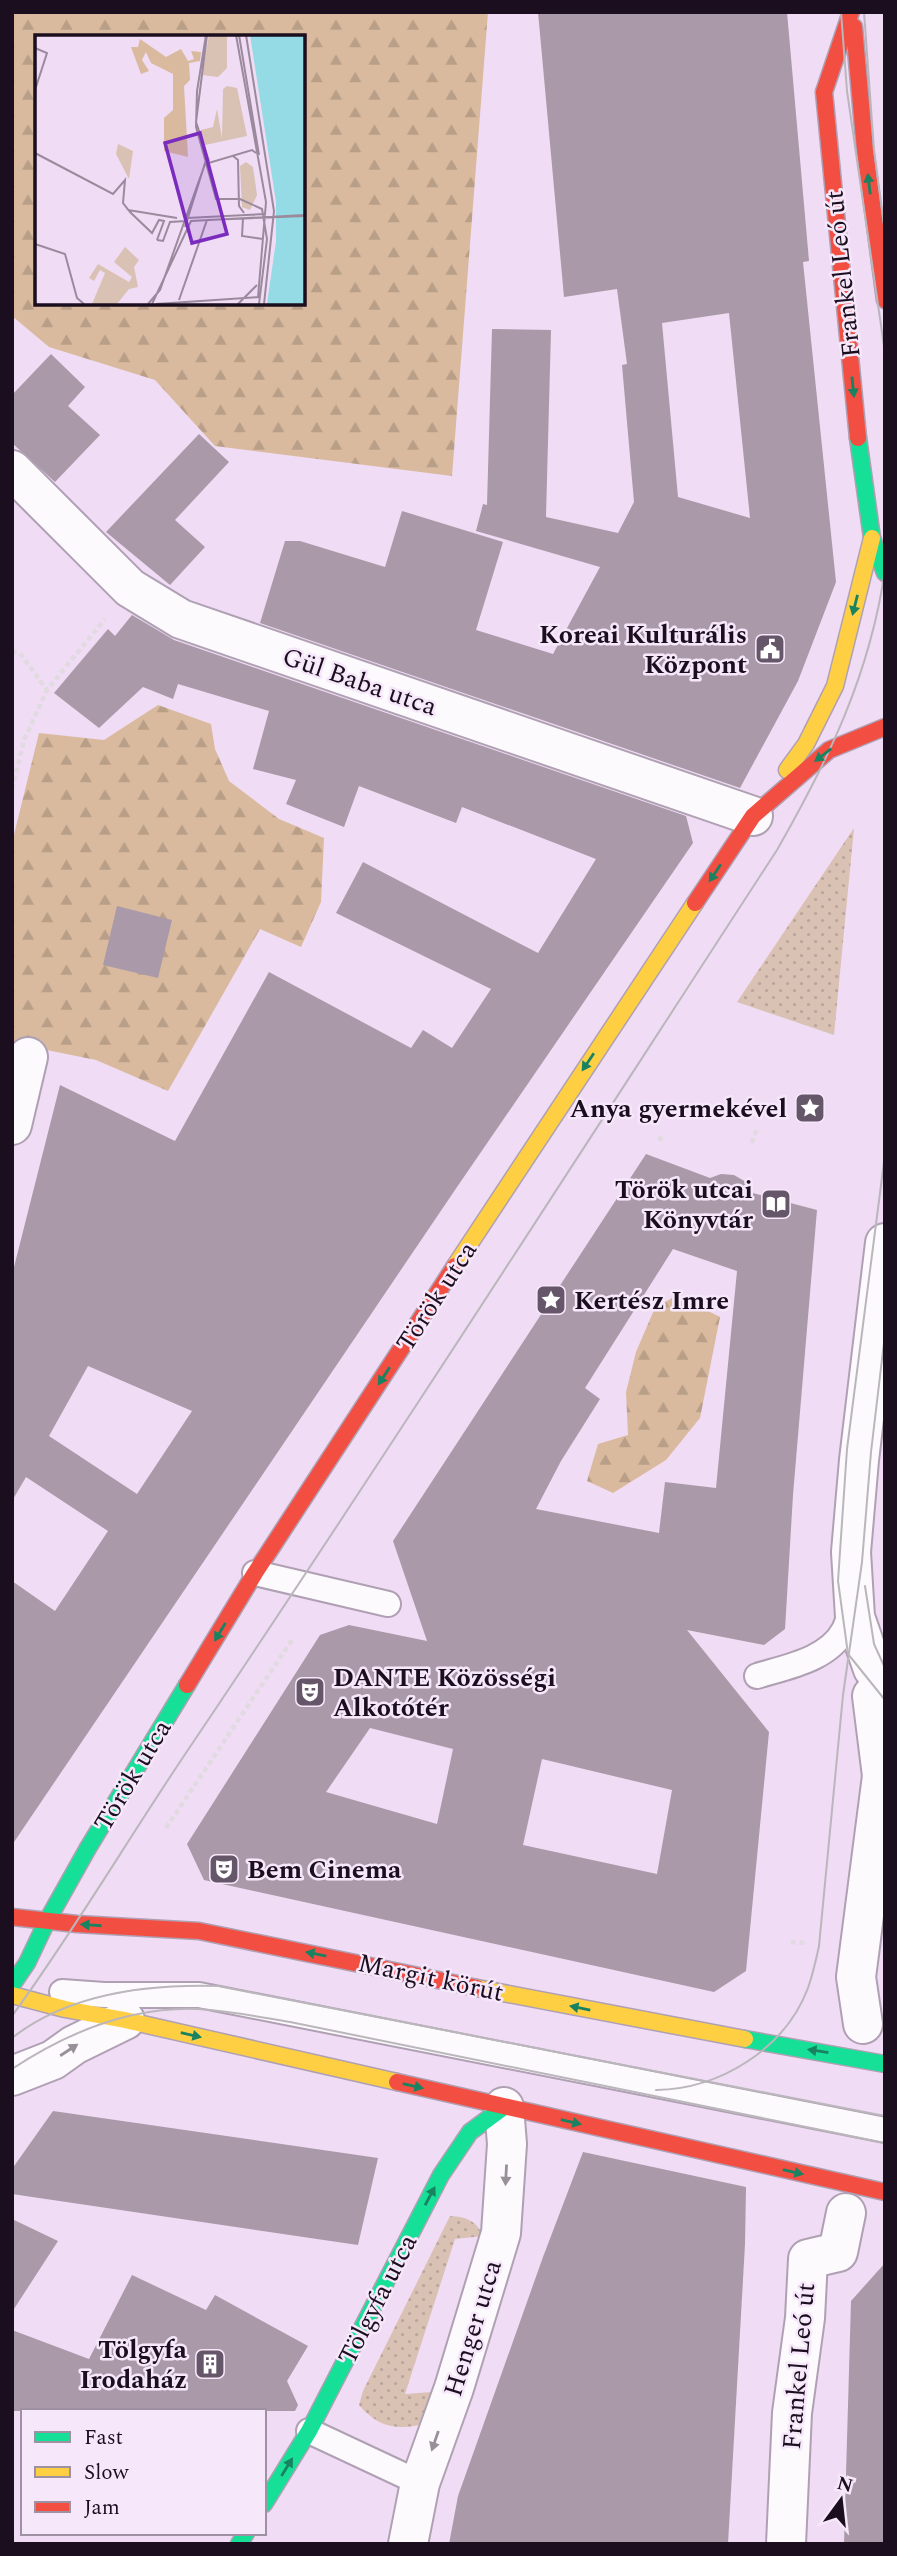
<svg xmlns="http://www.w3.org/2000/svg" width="897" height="2556" font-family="Spectral,serif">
<defs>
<pattern id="grass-dots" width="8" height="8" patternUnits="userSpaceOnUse" patternTransform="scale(1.75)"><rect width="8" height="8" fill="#d9c1b3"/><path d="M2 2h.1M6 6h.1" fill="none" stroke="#baa59a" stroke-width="1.8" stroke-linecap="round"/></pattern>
<pattern id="forest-firs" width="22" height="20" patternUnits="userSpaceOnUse" patternTransform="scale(1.75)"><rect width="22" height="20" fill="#d9ba9f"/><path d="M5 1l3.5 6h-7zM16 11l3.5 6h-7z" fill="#ba9f88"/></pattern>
</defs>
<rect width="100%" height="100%" fill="#f0dcf4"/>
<!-- grass -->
<g fill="url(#grass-dots)">
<polygon points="854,828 834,1035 737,1002"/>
<path d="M450 2216C466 2217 476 2220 483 2236L455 2239 405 2394 432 2392 420 2425C394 2430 377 2426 359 2405L363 2391Z"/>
</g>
<!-- forest -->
<g fill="url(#forest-firs)" fill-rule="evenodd">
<path d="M12 12H488L452 476 215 446 155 380 49 347 12 316ZM37 37H303V303H37Z"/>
<polygon points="158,705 211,724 215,749 229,781 279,819 324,838 321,902 301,947 260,929 168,1091 96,1060 12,1043 12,843 39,733 104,740"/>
<polygon points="676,1295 720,1317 700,1418 666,1460 613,1493 587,1481 598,1444 628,1435 626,1392 636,1352 654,1310"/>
</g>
<!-- building -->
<g fill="#aa99a9" fill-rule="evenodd">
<path d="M538 12H787L809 261 803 262 836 582 798 681 740 788 260 623 285 541H300L385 567 402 511 503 542 476 630 553 654 600 567 476 531 483 504 487 505 492 329 551 330 546 517 618 533 634 502 622 365 627 364 617 289 564 297ZM729 313 750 518 678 497 662 323Z"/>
<polygon points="51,354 85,387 68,406 100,435 55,482 12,443 12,395"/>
<polygon points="199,434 229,462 175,520 205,547 170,585 106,532"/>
<path d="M132 615 174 640 686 816 693 843 457 1187 12 1845V1581L55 1611 108 1531 26 1477 12 1501V1275L60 1085 175 1141 269 972 411 1048 423 1030 452 1048 491 989 336 913 363 862 538 953 596 859 462 807 456 823 359 786 344 827 286 804 296 780 253 769 269 711 178 684 173 699 143 687 99 728 54 693 108 629 115 636ZM88 1366 192 1411 137 1494 49 1436Z"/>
<polygon points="117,906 172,920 158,978 103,965"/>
<path d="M646 1154 710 1178 721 1174 734 1175 746 1182 753 1193 817 1210 793 1495 785 1629 764 1645 687 1630 769 1732 746 1971 714 1992 204 1880 187 1844 320 1635 349 1625 427 1641 393 1541ZM673 1249 737 1271 716 1488 665 1482 659 1533 536 1509 561 1461 600 1399 585 1388ZM370 1728 453 1749 437 1824 326 1792ZM542 1759 672 1790 657 1874 523 1845Z"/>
<polygon points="53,2111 378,2158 358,2245 12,2194 12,2169"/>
<polygon points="583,2152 746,2187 745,2244 728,2544 449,2544 458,2496 543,2257"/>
<polygon points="12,2219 58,2241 12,2312"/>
<polygon points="885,2263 885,2544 844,2544 851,2301"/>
<polygon points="132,2275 206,2310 215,2295 308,2346 287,2381 298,2405 295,2411 12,2411 12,2330 89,2359"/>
</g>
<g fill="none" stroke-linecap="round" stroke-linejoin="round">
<!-- lane casing -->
<g stroke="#afa0b3" stroke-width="28">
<g id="lane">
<polyline points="255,1573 388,1604"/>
<path d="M757 1676C786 1667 828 1660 844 1630 848 1622 850 1612 853 1603"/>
<polyline points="62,1992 104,1995 199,1995 885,2130"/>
<polyline points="309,2431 420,2483"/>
</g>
</g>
<!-- street casing -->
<g stroke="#afa0b3" stroke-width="42">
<g id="street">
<polyline points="12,470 130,588 181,619 753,816"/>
<polyline points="12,1125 28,1057"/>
<polyline points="885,1243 859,1460 851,1552 855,1617 873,1669 885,1683"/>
<polyline points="863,2024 856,1977 882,1776 872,1696"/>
<polyline points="12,2076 53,2060 74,2045 125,2020"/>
<polyline points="408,2544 420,2483 454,2388 501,2233 507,2144 504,2107"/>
<polyline points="786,2544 792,2413 805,2318 808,2259 838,2252 846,2213"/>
</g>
</g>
<!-- fast casing -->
<g stroke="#afa0b3" stroke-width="19">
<g id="fast">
<polyline points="858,438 872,538 885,573"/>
<polyline points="12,1985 27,1963 47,1921 88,1848 187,1685"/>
<polyline points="745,2039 885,2064"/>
<polyline points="264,2504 309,2431 441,2175 470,2132 504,2107"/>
<polyline points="239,2544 246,2533"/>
</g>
</g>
<!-- slow casing -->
<g stroke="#afa0b3" stroke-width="19">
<g id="slow">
<polyline points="787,770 806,744 835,686 872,538"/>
<polyline points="455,1266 695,903"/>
<polyline points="477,1988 745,2039"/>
<polyline points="12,1995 65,2009 125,2020 397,2082"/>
</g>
</g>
<!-- jam casing -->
<g stroke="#afa0b3" stroke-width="19">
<g id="jam">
<polyline points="851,12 824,92 858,438"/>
<polyline points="854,27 865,150 885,300"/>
<polyline points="695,903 753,816 829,750 885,727"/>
<polyline points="187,1685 255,1573 455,1266"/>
<polyline points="12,1917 77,1924 199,1931 477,1988"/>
<polyline points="397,2082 885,2192"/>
</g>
</g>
<!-- path -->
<g stroke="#e1dae1" stroke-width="4.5" stroke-dasharray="5 3.5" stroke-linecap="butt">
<polyline points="12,651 20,653 47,690"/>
<polyline points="12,789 24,740 47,690 105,619"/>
<polyline points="658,1138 665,1140"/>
<polyline points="752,1143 757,1128"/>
<polyline points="166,1828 292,1640"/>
<polyline points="791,1942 805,1943"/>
</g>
<!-- lane -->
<use href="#lane" stroke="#fdfafd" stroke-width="24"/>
<!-- street -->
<use href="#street" stroke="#fdfafd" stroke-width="38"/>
<!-- fast -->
<use href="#fast" stroke="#16e098" stroke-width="16"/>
<!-- slow -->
<use href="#slow" stroke="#ffcf43" stroke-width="16"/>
<!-- jam -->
<use href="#jam" stroke="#f24e42" stroke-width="16"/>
<!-- tram -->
<g stroke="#bab6bc" stroke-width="2">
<polyline points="841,12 847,91 885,353"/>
<polyline points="864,12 874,150 885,233"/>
<polyline points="885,1154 847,1449 838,1581 848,1654 885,1700"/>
<polyline points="865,1586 874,1644 885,1668"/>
<path d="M12 2016C77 1927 132 1832 194 1741 392 1446 584 1147 777 850 829 759 870 674 885 570"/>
<path d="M12 2038C69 1993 148 1984 218 1986L885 2116"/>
<path d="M12 2069C68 2032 130 2006 199 2009 230 2011 260 2017 290 2022L885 2143"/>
<path d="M656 2090C720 2089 785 2049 808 1988 813 1974 816 1960 819 1946L843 1695 862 1562 871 1452 885 1334"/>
</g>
</g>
<!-- one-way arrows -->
<defs><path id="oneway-solid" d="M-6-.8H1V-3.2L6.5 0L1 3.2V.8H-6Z" transform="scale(1.75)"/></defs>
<g fill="#188261">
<use href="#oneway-solid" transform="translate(869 184) rotate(-97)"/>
<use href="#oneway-solid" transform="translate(853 387) rotate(84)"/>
<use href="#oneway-solid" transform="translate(855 605) rotate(104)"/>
<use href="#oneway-solid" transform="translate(823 755) rotate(142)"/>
<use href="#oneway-solid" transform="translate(715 873) rotate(124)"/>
<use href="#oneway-solid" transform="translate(588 1062) rotate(124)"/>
<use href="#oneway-solid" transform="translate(384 1376) rotate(123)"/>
<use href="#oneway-solid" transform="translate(220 1632) rotate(121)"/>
<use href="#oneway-solid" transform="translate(91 1925) rotate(-176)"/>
<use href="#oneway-solid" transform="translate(316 1954) rotate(-169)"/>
<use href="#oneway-solid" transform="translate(580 2008) rotate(-168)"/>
<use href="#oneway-solid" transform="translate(191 2035) rotate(13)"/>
<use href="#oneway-solid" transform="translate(818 2051) rotate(-171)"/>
<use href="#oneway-solid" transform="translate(413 2086) rotate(13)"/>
<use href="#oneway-solid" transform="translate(571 2122) rotate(13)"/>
<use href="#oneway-solid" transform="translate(793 2172) rotate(13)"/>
<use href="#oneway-solid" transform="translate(430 2196) rotate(-62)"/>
<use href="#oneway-solid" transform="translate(287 2467) rotate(-58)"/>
</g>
<g fill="#979099">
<use href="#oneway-solid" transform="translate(69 2050) rotate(-33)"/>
<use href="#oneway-solid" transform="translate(506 2175) rotate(93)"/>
<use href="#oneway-solid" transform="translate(435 2441) rotate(109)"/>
</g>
<!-- icons -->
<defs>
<g id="civic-square" transform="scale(1.575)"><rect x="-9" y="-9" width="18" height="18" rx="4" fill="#665669" stroke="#f6e8fa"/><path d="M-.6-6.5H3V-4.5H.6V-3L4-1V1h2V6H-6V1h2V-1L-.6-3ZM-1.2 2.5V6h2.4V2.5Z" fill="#fff"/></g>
<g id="sight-square" transform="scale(1.575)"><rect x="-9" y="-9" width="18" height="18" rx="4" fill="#665669" stroke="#f6e8fa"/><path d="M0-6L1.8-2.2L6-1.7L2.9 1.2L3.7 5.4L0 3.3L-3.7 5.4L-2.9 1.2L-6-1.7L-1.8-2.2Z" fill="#fff"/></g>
<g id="library-square" transform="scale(1.575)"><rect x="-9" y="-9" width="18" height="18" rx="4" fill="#665669" stroke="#f6e8fa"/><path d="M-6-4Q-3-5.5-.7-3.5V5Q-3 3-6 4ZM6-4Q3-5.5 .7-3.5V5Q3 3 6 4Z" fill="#fff"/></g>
<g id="theatre-square" transform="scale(1.575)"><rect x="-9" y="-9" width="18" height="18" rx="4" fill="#665669" stroke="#f6e8fa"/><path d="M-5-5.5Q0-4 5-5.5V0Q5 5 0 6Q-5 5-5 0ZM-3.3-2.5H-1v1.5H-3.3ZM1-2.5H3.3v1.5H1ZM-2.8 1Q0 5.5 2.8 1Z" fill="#fff"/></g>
<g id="building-square" transform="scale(1.575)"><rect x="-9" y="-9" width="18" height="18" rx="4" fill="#665669" stroke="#f6e8fa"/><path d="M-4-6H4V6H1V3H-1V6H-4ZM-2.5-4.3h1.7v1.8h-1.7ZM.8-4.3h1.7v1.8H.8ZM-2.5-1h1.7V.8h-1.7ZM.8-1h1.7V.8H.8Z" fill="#fff"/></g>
</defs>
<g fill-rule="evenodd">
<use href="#civic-square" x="770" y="649"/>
<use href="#sight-square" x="810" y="1108"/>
<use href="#library-square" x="776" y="1204"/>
<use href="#sight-square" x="551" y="1300"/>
<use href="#theatre-square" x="310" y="1692"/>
<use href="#theatre-square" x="224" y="1869"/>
<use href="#building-square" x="210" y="2364"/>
</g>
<g text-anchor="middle" stroke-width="5" stroke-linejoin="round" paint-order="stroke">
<!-- street labels -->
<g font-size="26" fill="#1b0e1e" stroke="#f6e8fa">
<text transform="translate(842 274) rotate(-96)" y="9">Frankel Leó út</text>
<text transform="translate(360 681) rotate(19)" y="9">Gül Baba utca</text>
<text transform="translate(436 1296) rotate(-57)" y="9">Török utca</text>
<text transform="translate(132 1775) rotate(-59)" y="9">Török utca</text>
<text transform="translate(431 1977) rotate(12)" y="9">Margit körút</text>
<text transform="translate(377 2299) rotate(-63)" y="9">Tölgyfa utca</text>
<text transform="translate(472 2328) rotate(-73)" y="9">Henger utca</text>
<text transform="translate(798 2366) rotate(-85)" y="9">Frankel Leó út</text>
</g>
<!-- poi labels -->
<g font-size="26" font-weight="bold" fill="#1b0e1e" stroke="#f6e8fa" text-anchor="end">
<text x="747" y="643">Koreai Kulturális<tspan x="747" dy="30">Központ</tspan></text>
<text x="787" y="1117">Anya gyermekével</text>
<text x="753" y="1198">Török utcai<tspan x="753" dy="30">Könyvtár</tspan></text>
<text x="574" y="1309" text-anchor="start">Kertész Imre</text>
<text x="333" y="1686" text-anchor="start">DANTE Közösségi<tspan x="333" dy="30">Alkotótér</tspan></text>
<text x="247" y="1878" text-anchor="start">Bem Cinema</text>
<text x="187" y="2358">Tölgyfa<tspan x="187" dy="30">Irodaház</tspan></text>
</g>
</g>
<!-- overview -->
<g transform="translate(35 35)">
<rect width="270" height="270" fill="#f0dcf4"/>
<path d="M105 4 131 22 146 14 153 26 159 24 156 16 166 17 165 26 154 28 155 45 149 51 153 122 129 116V83L138 75V39L116 28 111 17 107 25 114 36 106 39 96 12H103Z" fill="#d9ba9f"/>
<path d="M174 0 192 1V33L183 42 167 40ZM192 51 202 53 212 101 170 110 166 95 178 92 182 74 187 103 188 54ZM83 109 98 116 94 144 81 119ZM211 127 218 132 222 160 215 175 207 172 205 131ZM90 212 104 225 99 232 103 252 94 254 82 269H57L70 238 65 235 59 246 54 243 63 229 94 247 97 242 79 227Z" fill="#d9c1b3"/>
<path d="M215 0H269V269H232L241 206V167Z" fill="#95dbe5"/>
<path fill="none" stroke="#9b8a9e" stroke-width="2" d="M171 0 162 56 161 92 181 164H205L227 174 232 204 224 269M172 0 161 87 174 126M204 0 224 120M211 0 239 176 229 269M0 13 12 18 0 55M0 118 78 159 90 145 88 168 95 177 117 198 124 185 129 186 122 205M198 121 203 125 204 171 209 178M93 175 142 183M152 183 231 179M208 184 207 201 228 204M150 192 171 125M122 205 128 206 135 187 151 186M0 209 30 219 42 263 49 269M144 265 172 185 270 181M113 269 125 255 170 129 217 115 221 118M117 269 156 186 270 180M121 269 223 262 231 167 201 0M203 269 222 250"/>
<path fill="#7b2cbf" fill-opacity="0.15" stroke="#7b2cbf" stroke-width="3.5" d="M165 98 192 199 157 208 130 108Z"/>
<rect width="270" height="270" fill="none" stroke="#1b0e1e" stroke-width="3.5"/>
</g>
<!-- border -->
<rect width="897" height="2556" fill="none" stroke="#1b0e1e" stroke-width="28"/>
<!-- legend -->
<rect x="21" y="2409" width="245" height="126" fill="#f6e8fa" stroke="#9e91a2" stroke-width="2"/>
<rect x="35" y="2432" width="35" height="10" fill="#16e098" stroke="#9e91a2" stroke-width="2"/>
<text x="84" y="2444" font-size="21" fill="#1b0e1e">Fast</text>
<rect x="35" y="2467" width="35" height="10" fill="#ffcf43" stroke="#9e91a2" stroke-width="2"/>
<text x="84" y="2479" font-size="21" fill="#1b0e1e">Slow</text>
<rect x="35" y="2502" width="35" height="10" fill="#f24e42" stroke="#9e91a2" stroke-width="2"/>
<text x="84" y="2514" font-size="21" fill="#1b0e1e">Jam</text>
<!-- north arrow -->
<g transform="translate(841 2500) rotate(15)" stroke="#f6e8fa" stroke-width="5" paint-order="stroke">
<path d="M0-5L12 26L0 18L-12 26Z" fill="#1b0e1e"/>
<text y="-10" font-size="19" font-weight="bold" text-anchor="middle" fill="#1b0e1e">N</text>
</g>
</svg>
